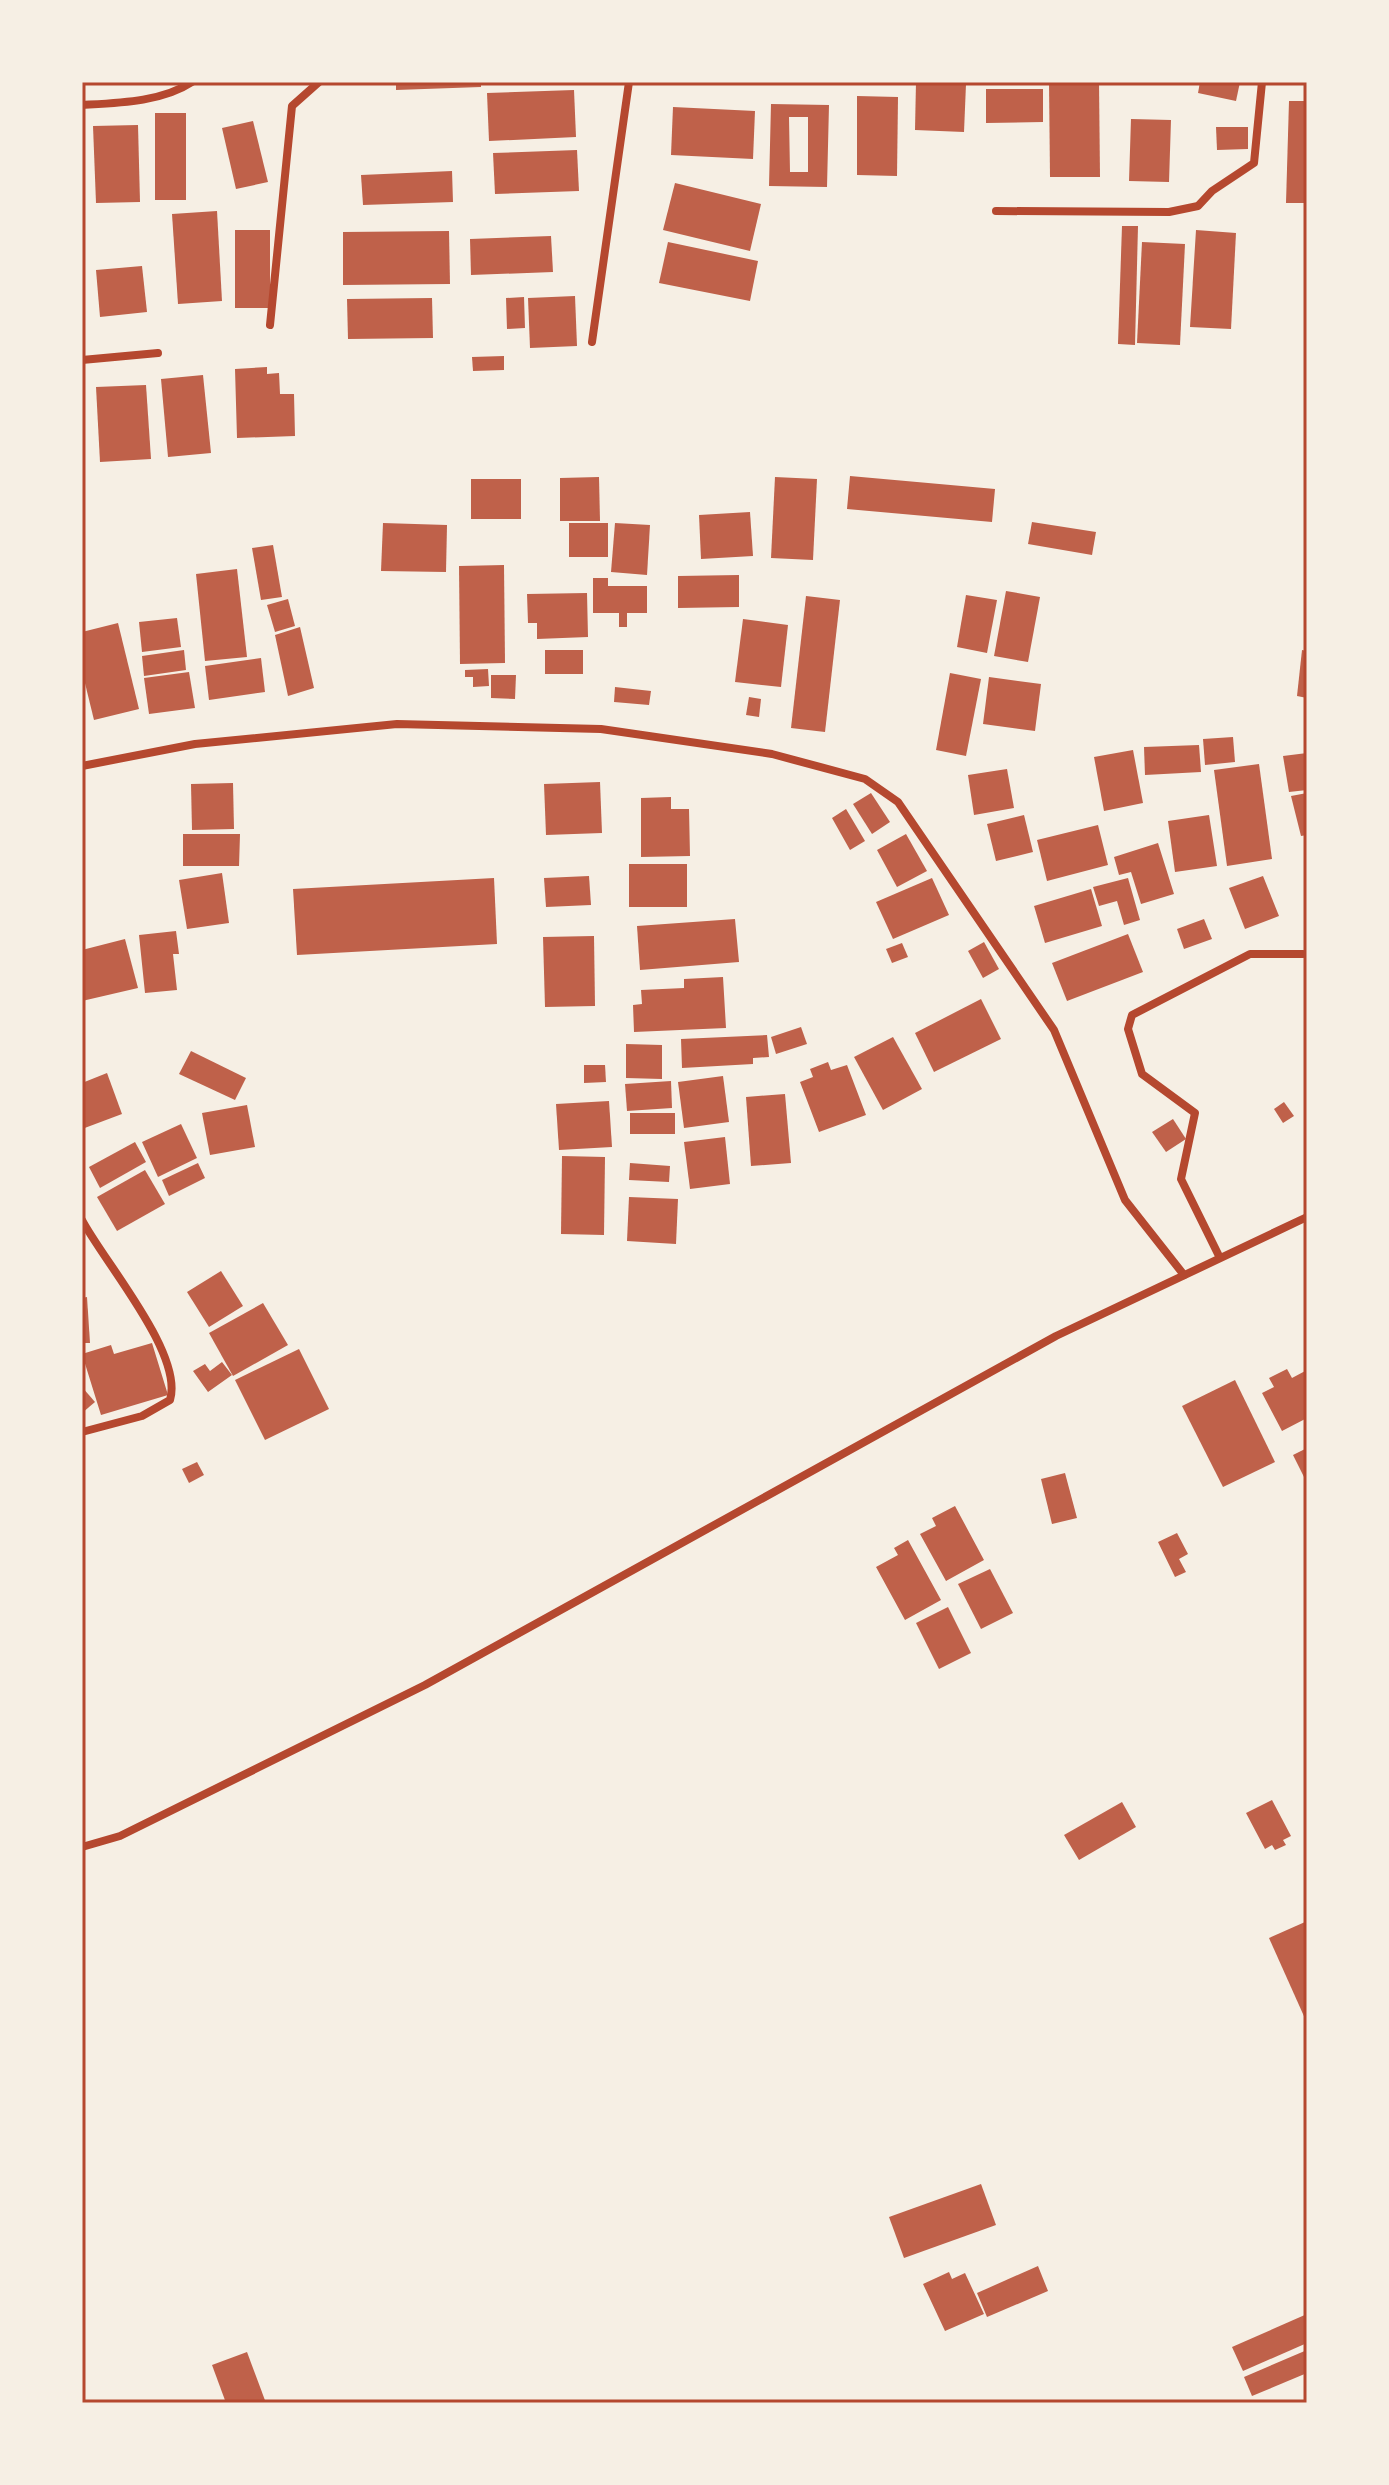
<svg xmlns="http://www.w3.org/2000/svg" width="1389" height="2485" font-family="'Noto Sans',sans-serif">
<rect width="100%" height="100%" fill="#f6efe4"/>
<!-- building -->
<g fill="#bf614a" fill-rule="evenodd">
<polygon points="396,82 481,82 481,87 396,90"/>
<polygon points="916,82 966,84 964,132 915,130"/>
<polygon points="1049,82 1099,82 1100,177 1050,177"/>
<polygon points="1200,82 1240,82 1236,101 1198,93"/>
<polygon points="986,89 1043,89 1043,122 986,123"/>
<polygon points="574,90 576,137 489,141 487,93"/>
<polygon points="857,96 898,97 897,176 857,175"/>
<polygon points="1289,101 1307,101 1307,203 1286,203"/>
<path d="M771 104 829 105 827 187 769 186ZM789 117H808V172H790Z"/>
<polygon points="673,107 755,111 753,159 671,155"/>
<rect x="155" y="113" width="31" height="87"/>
<polygon points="1131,119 1171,120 1169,182 1129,181"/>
<polygon points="253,121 268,182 236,189 222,128"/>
<polygon points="138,125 140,202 96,203 93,126"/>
<polygon points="1216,127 1248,127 1248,149 1217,150"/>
<polygon points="577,150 579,191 495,194 493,153"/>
<polygon points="452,171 453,202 363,205 361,175"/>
<polygon points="675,183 761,204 750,251 663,230"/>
<polygon points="217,211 222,301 178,304 172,214"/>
<polygon points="1122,226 1138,226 1135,345 1118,344"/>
<rect x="235" y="230" width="35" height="78"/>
<polygon points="1196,230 1236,233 1231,329 1190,327"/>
<polygon points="449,231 450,284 343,285 343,232"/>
<polygon points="551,236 553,272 471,275 470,239"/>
<polygon points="668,242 758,261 750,301 659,283"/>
<polygon points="1142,242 1185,244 1180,345 1137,343"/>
<polygon points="142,266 147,312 100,317 96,270"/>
<polygon points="575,296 577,346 530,348 528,298"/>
<polygon points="524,297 525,328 507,329 506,298"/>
<polygon points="432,298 433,338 348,339 347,299"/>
<polygon points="504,356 504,370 473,371 472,357"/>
<polygon points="267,367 267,374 279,373 280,394 294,394 295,436 237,438 235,369"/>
<polygon points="203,375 211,453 168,457 161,379"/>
<polygon points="146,385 151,459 100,462 96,387"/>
<polygon points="850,476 995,489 992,522 847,509"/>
<polygon points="599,477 600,521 560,521 560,478"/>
<polygon points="775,477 817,479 813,560 771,558"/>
<rect x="471" y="479" width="50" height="40"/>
<polygon points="750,512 753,556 701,559 699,515"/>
<polygon points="1032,522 1096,532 1092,555 1028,544"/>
<polygon points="383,523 447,525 446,572 381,571"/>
<rect x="569" y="523" width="39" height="34"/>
<polygon points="615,523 650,525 647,575 611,572"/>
<polygon points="273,545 282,597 261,600 252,548"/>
<polygon points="504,565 505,663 460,664 459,566"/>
<polygon points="237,569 247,657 205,661 196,574"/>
<polygon points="739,575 739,607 678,608 678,576"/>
<polygon points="593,578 608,578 608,586 647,586 647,613 627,613 627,627 619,627 619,613 593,613"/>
<polygon points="1006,591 1040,597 1028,662 994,656"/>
<polygon points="587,593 588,637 537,639 537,623 528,623 527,594"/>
<polygon points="966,595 997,600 987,653 957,647"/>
<polygon points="806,596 840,600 825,732 791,728"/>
<polygon points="288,599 295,626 275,632 267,605"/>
<polygon points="177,618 181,647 142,652 139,622"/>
<polygon points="743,619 788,625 781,687 735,682"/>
<polygon points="118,623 139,709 94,720 82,671 82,632"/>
<polygon points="300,627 314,688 288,696 275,635"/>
<polygon points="184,650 186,670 144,676 142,656"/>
<rect x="545" y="650" width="38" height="24"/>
<polygon points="1302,650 1307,651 1307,698 1297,696"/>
<polygon points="261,658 265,692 209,700 205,666"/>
<polygon points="488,669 489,686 473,687 473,677 465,677 465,670"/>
<polygon points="189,672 195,708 149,714 144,678"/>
<polygon points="950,673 981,679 966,756 936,750"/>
<polygon points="491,675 516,675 515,699 491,698"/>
<polygon points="989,677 1041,684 1035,731 983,724"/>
<polygon points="615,687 651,691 649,705 614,702"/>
<polygon points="749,697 761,699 759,717 746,715"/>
<polygon points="1233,737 1235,762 1205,765 1203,739"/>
<polygon points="1199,745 1201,772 1145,775 1144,747"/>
<polygon points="1133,750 1143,803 1104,811 1094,757"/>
<polygon points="1307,753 1307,790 1289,792 1283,756"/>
<polygon points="1259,764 1272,859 1227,866 1214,770"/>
<polygon points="1007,769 1014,808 974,815 968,775"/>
<polygon points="600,782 602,833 546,835 544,784"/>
<polygon points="233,783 234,829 192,830 191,784"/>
<polygon points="871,793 890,822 872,834 853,804"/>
<polygon points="1307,793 1307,835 1301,836 1291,796"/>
<polygon points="671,797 671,809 689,809 690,856 641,857 641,798"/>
<polygon points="846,809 865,841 850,850 832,818"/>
<polygon points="1024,815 1033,852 996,861 987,824"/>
<polygon points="1209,815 1217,866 1175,872 1168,821"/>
<polygon points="1098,825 1108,865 1047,881 1037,840"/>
<polygon points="183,834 240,834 239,866 183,866"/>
<polygon points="906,834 927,871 897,887 877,850"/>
<polygon points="1158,843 1174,894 1141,904 1131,872 1119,875 1114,857"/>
<rect x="629" y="864" width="58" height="43"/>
<polygon points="222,873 229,923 187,929 179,880"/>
<polygon points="589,876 591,905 546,907 544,878"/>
<polygon points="1263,876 1279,916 1245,929 1229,888"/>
<polygon points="494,878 497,944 297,955 293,889"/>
<polygon points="932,878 949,915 893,939 876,902"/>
<polygon points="1128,878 1140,920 1124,925 1117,901 1099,906 1093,887"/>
<polygon points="1091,889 1102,926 1045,943 1034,906"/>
<polygon points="735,919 739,962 640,970 637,926"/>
<polygon points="1204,919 1212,939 1184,949 1177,929"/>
<polygon points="176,931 179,954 173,954 177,990 145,993 139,935"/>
<polygon points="1128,934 1143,972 1067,1001 1052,963"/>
<polygon points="594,936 595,1006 545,1007 543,937"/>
<polygon points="125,939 138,988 82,1001 82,950"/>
<polygon points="984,942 999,969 983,978 968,951"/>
<polygon points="902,943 908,957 892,963 886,949"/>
<polygon points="723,977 726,1028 634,1032 633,1005 642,1004 641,990 684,988 684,979"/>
<polygon points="981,999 1001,1039 934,1072 915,1033"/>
<polygon points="801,1027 807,1044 776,1054 771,1037"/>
<polygon points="767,1035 769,1057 753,1058 753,1064 682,1068 681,1039"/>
<polygon points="893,1037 922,1089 883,1110 854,1057"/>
<polygon points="626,1044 662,1045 662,1079 626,1078"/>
<polygon points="191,1051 246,1078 235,1100 179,1074"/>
<polygon points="828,1062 831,1070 847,1065 866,1115 819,1132 800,1082 813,1077 810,1069"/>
<polygon points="584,1065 605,1065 606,1082 584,1083"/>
<polygon points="107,1073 122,1114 82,1129 82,1083"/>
<polygon points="723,1076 729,1122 684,1128 678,1082"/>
<polygon points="671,1081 672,1108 627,1111 625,1084"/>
<polygon points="785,1094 791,1163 751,1166 746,1097"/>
<polygon points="609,1101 612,1147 559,1150 556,1104"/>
<polygon points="1284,1102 1294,1116 1283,1123 1274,1109"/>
<polygon points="247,1105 255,1147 210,1155 202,1113"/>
<rect x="630" y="1113" width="45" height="21"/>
<polygon points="1173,1119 1186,1139 1166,1152 1152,1132"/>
<polygon points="181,1124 197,1158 158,1177 142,1142"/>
<polygon points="725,1137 730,1184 690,1189 684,1142"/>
<polygon points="135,1142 146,1162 100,1188 89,1167"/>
<polygon points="562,1156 605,1157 604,1235 561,1234"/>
<polygon points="198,1163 205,1178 169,1196 162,1180"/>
<polygon points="630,1163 670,1166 669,1182 629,1180"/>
<polygon points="145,1170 165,1204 117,1231 97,1197"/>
<polygon points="629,1197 678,1199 676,1244 627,1241"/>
<polygon points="221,1271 243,1306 209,1327 187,1292"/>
<polygon points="87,1297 90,1343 82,1343 82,1298"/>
<polygon points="263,1303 288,1345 233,1376 209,1333"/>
<polygon points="152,1343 168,1395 101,1415 82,1354 111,1345 114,1354"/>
<polygon points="299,1349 329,1409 265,1440 235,1380"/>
<polygon points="222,1362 232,1375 208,1392 193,1371 205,1364 210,1371"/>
<polygon points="1287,1369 1292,1378 1307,1370 1307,1418 1282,1431 1262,1393 1274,1387 1269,1378"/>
<polygon points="1235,1380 1275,1462 1223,1487 1182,1406"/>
<polygon points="82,1387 95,1402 82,1413"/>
<polygon points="1307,1448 1307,1483 1293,1455"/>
<polygon points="197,1462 204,1475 189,1483 182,1469"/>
<polygon points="1065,1473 1077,1518 1052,1524 1041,1479"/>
<polygon points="955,1506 984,1560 946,1581 920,1534 936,1526 932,1518"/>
<polygon points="1177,1533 1188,1554 1179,1559 1186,1572 1175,1577 1158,1542"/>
<polygon points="908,1540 941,1600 905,1620 876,1567 898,1555 894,1548"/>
<polygon points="990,1569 1013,1613 981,1629 958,1584"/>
<polygon points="948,1607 971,1653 939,1669 916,1623"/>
<polygon points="1272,1800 1291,1836 1283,1840 1286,1845 1275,1850 1272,1845 1265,1849 1246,1813"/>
<polygon points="1122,1802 1136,1827 1079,1860 1064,1835"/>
<polygon points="1305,1922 1307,1925 1307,2023 1269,1938"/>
<polygon points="981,2184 996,2225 904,2258 889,2217"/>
<polygon points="1038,2266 1048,2291 987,2317 977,2293"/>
<polygon points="949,2272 952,2279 965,2273 984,2314 945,2331 923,2284"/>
<polygon points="1307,2314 1307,2343 1243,2371 1232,2347"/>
<polygon points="1307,2350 1307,2373 1252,2396 1244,2377"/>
<polygon points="247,2352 266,2403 226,2403 212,2365"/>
</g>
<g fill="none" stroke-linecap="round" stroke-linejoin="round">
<!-- minor -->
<g stroke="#b5482f" stroke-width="8">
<path d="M82 105C118 103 162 102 192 82"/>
<polyline points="996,211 1169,212 1198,206 1212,191 1254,163 1262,82"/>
<polyline points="270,325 292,106 319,82"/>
<polyline points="592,342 629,82"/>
<polyline points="82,360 158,353"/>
<polyline points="82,766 195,744 397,724 601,729 772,754 865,779 898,802 1054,1030 1125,1200 1184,1275"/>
<path d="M82 1220C104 1262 184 1354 170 1400L142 1416 82 1432"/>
<polyline points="1219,1256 1181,1179 1195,1113 1142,1074 1128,1029 1132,1015 1250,954 1303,954"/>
<polyline points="82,1847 120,1836 425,1685 1056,1336 1307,1217"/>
</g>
</g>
<!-- border -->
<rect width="1389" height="2485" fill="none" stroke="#f6efe4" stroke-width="168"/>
<rect x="84" y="84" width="1221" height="2317" fill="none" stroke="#b5482f" stroke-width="3"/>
</svg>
